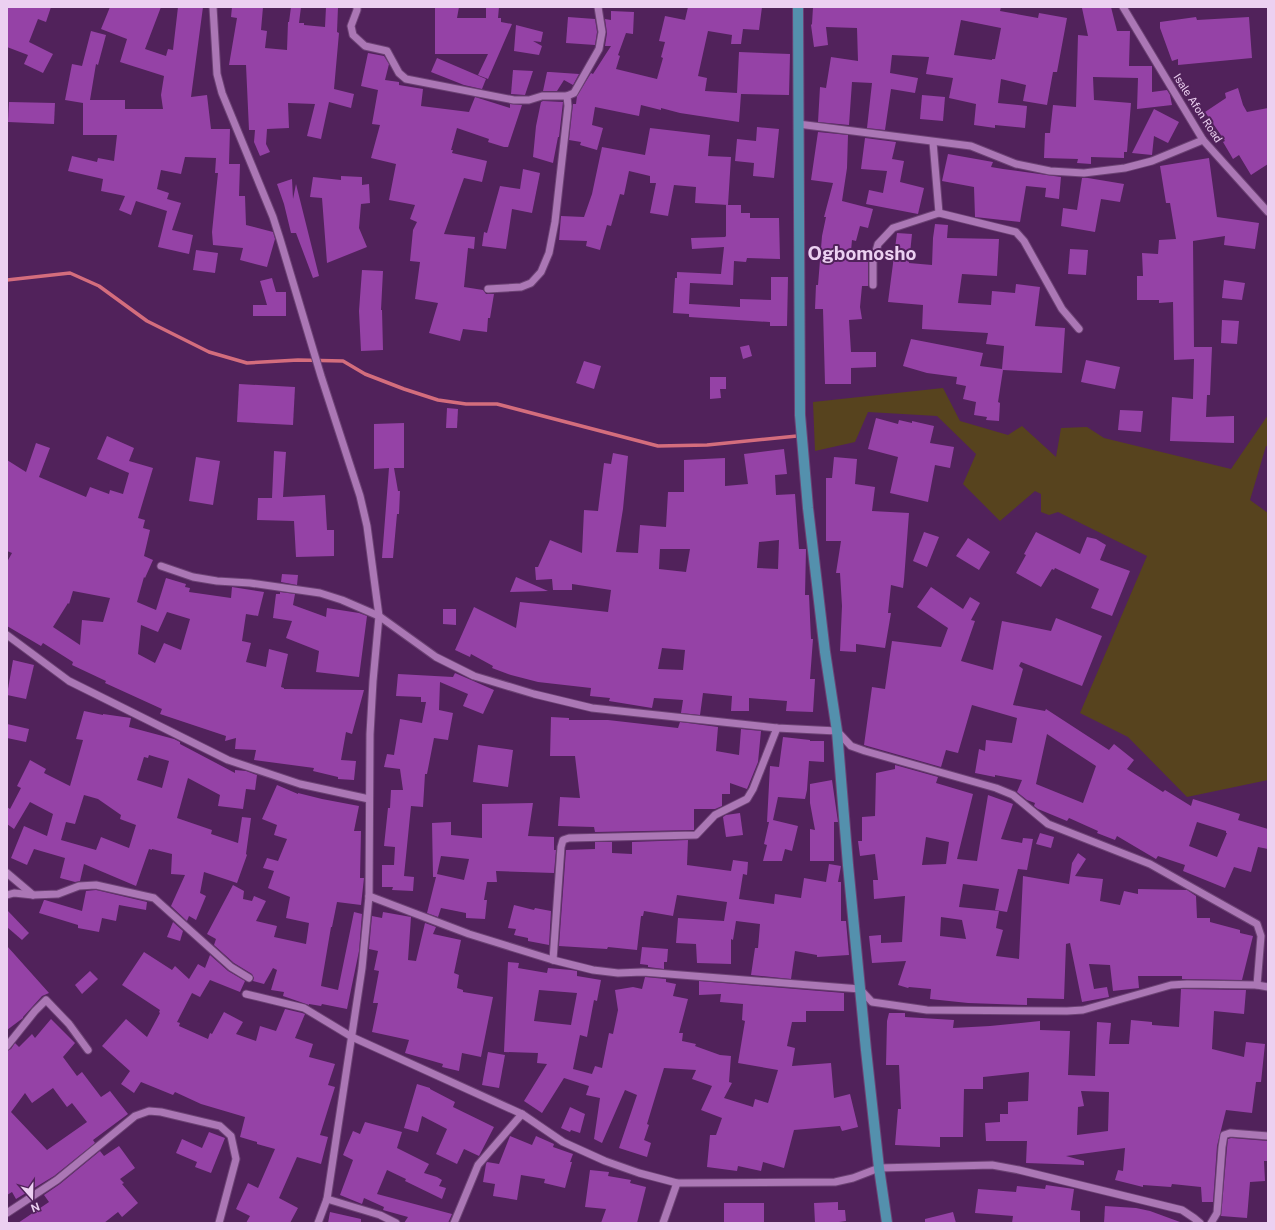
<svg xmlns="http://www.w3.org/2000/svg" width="1275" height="1230" font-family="'Public Sans',sans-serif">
<rect width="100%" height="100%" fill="#51225b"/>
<!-- green -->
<polygon fill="#57431e" points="943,388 960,421 1008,435 1022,426 1056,457 1061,428 1087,427 1104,438 1231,469 1268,415 1268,446 1266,446 1250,500 1268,513 1268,780 1187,797 1128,737 1080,713 1147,556 1058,512 1049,515 1041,512 1041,494 1035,491 1000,521 963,484 976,454 937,416 868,412 855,442 815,451 813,402"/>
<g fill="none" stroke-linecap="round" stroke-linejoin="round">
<!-- stream -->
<polyline stroke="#d46d7d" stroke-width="3.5" points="7,280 70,273 99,286 147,321 209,352 247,363 298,360 343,361 365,374 404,389 438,400 466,404 497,404 658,446 707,445 797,436"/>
</g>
<!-- building -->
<g fill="#9542a6" fill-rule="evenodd">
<polygon points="7,7 51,7 46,22 38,19 29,42 53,54 43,73 24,64 28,55 7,47"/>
<polygon points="110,7 161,7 145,49 166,56 168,49 173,50 178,7 203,7 191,97 207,95 211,129 230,129 229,164 240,164 239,196 245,196 246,225 273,232 275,239 267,267 240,260 243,248 213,245 212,232 218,173 215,173 216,158 185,157 181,174 161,170 157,189 169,193 167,199 181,203 172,230 193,235 189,254 158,247 167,211 136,201 131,215 119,210 125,196 101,191 103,179 68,171 72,156 97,162 98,158 114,161 117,135 83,135 83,103 65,100 72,64 82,66 91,31 106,35 98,65 96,64 90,100 125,100 125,109 163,109 161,95 164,76 120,62 127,39 101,29"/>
<polygon points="232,7 263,7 261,30 267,31 265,48 287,50 288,22 289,22 291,7 301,7 299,23 304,23 304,25 325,27 326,7 338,7 337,32 339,33 334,89 354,94 351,108 329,102 321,139 307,136 315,104 288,103 289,128 267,129 266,144 270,152 260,156 254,142 255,130 249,130 246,65 229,65 237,18 231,17"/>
<polygon points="435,7 459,7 457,18 486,18 486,7 499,7 498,18 501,18 501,22 512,24 488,79 478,75 488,54 435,54"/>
<polygon points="688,7 762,7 759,30 743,29 741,44 731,44 732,35 708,31 698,76 707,78 705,91 737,93 739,52 790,54 789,95 741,94 739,122 680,113 661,108 661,110 641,105 639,116 595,107 592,125 603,128 597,150 580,145 581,142 569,140 573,104 576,104 577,96 591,73 593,74 611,46 605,46 607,33 605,19 611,20 611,11 634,12 633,34 626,33 618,55 620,56 616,69 657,79 663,58 661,57 665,42 659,41 665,16 685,20"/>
<path d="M813 7H1001L1000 11 1038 18 1039 13 1067 18 1057 72H1053L1047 105 1023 101 1026 85 1001 79 998 103 1027 106 1025 128 995 125V128L974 125 976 104 949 98 953 78 926 74 929 57 892 55 890 73 918 78 915 93 891 89 885 130 867 128 872 83 852 82 849 125 818 122 820 87 826 88 831 57 858 61 857 28 826 27 828 45 814 47 811 25 812 24ZM961 20 1001 28 995 59H992V60L954 55Z"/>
<polygon points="1087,7 1111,7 1117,31 1130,31 1129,66 1152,66 1152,92 1167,90 1170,95 1172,105 1137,109 1138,78 1093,77 1094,100 1131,103 1127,152 1124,152 1124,158 1091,157 1091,164 1077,163 1078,159 1044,158 1045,133 1050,133 1053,105 1076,107 1078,35 1088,36 1082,8"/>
<polygon points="568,17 595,19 597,32 595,45 566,43"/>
<polygon points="1196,17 1197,20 1249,17 1252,58 1178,65 1178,59 1172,61 1160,28 1160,22"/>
<polygon points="516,25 543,32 541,42 533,41 542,46 539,55 514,51"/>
<polygon points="368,53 384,56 389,64 385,80 399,82 399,85 423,89 421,106 469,112 475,97 510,108 510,104 522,105 508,147 504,147 488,142 489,139 457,128 451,150 453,150 452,153 487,161 482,182 464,178 444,234 475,237 474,249 468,248 464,287 483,290 486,294 494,294 490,318 488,318 487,332 463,329 460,341 429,333 438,303 415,299 420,262 410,261 413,230 417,222 410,219 415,205 389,200 396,164 371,158 380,125 372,124 378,90 361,86"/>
<polygon points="437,58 486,79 482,89 464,85 431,72"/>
<polygon points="513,70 533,71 525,95 511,94"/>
<polygon points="547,72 550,72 579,74 573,85 564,80 557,91 543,91"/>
<polygon points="1238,88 1243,105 1247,112 1268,108 1268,164 1251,175 1239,155 1233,159 1223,142 1225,141 1205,112 1226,98 1225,93"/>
<polygon points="922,95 945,97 943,121 920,119"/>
<polygon points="543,101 563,102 559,137 558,137 553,163 533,157 536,126 541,102"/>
<polygon points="9,102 55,103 54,124 8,122"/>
<polygon points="1154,109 1179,122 1168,143 1154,136 1152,155 1132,153"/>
<polygon points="757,127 779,129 774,178 753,176 754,163 735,161 737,139 756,141"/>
<polygon points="650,128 710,135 708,156 731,157 728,205 695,203 696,187 674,185 668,216 650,213 656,183 650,183 650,176 629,171 624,195 620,194 611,226 607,225 600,250 586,246 587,241 559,240 561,216 584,217 592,194 602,147 645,155"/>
<polygon points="818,132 848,135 847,168 842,201 873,209 868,228 860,226 856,241 852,240 850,262 868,262 868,286 862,286 860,307 862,319 849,320 851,352 876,352 876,367 851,368 851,384 825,384 823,309 815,309 816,285 818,285 822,236 826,217 824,217 833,183 811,180"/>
<polygon points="865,138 896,142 892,159 904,161 900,182 924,188 918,214 866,204 869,190 883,193 887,171 861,169"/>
<polygon points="948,154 993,162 991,167 1003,169 1061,177 1059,199 1045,197 1046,188 1026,186 1020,222 975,217 974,187 942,181"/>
<polygon points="1209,158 1217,217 1259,223 1255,249 1224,245 1225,236 1193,241 1194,347 1212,347 1210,395 1207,395 1206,417 1234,416 1234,443 1170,441 1172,397 1193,399 1194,359 1174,360 1173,302 1159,303 1159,300 1137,300 1137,276 1143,276 1142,253 1158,254 1159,240 1176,239 1170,203 1166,203 1160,166"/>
<polygon points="523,169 540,173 532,213 512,209 506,249 482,246 484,232 487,233 500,186 520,189"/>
<polygon points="341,176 362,177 362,185 369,184 370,203 361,204 359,228 367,247 327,263 322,198 310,197 313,177 341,180"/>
<polygon points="1082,178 1088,178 1124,184 1120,202 1101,199 1095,232 1061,226 1063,208 1077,210"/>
<polygon points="292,179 293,199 296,184 319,276 313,278 296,233 291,233 284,204 277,184"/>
<polygon points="726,205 741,205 741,213 750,213 750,218 779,218 780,259 747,258 746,262 734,261 733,285 690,283 689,304 740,307 740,299 771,300 771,277 788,277 787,326 770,326 770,322 689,317 689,314 673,313 675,278 677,278 677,272 721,274 724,247 692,249 691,238 725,237 726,236"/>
<polygon points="935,224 948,225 947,238 999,239 997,276 962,274 958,303 991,305 992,291 1015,293 1016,284 1040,287 1035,326 1065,328 1062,373 1003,370 998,402 1000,403 999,421 986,420 987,417 974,415 976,402 963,399 966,386 956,384 957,377 927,373 903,366 911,339 983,353 980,366 1002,369 1004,346 986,344 988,333 922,329 923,305 888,302 897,233 912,234 909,263 932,265 933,238"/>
<polygon points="1070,249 1088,250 1086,275 1068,274"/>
<polygon points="196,250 218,253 215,273 193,270"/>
<polygon points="362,270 383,271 381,310 382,310 383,350 361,351 359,311"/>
<polygon points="272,278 276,292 286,292 286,316 253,316 253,305 267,305 260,281"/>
<polygon points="1224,280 1245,283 1242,300 1222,298"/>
<polygon points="1222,320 1239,321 1237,344 1221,343"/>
<polygon points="749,345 752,356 743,359 740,347"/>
<polygon points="1086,360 1120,367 1115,389 1081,382"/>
<polygon points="584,361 601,366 594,389 576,383"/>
<polygon points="710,377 726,377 726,389 720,389 721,398 710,399"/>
<polygon points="239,384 295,387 293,425 237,422"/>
<polygon points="447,408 458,409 457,428 446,428"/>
<polygon points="1120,410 1143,411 1141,432 1118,430"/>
<polygon points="876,418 898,424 899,420 912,423 912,421 934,426 930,443 954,447 950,468 935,465 928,502 890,493 898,457 868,449"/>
<polygon points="404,423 404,468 394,468 398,491 400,491 399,514 397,514 393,558 382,558 389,468 374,469 374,424"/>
<path d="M107 436 134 448 129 461 153 468 138 518 145 520 143 528 150 530 144 556 153 560 145 578 144 577 137 602 156 610 166 578 186 584 185 587 190 588 189 592 231 598 232 587 264 592 258 616 246 614 242 641 251 643 246 662 266 667 269 649 288 654 281 687 284 688V689L364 690 352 734 346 732 341 760 356 761 354 780 338 779V777L313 771 314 768 254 760 256 750 235 749 236 738 225 741 226 736 160 714 162 709 105 683 106 681 72 665 73 662 43 643 41 646 7 626V562L12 553 7 551V460L26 472 36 443 50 448 39 477 86 497 90 487 109 494 110 490 123 494 129 473 97 459ZM73 591 110 598 103 622 82 620 80 645 53 627 68 603 69 604ZM167 612 190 619 181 650 164 643 155 663 138 654 141 625 158 632Z"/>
<path d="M784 449 787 474 775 475 776 495 795 494 799 549H806L805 595H809L811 639H813L810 679H815L813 712 786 711 787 701 749 698V711H731L732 696 703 693 700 715 681 713 683 700 654 698 652 708 609 701 610 698 590 696 591 688 538 682 511 675 492 668 493 666 471 654 470 657 455 650 474 607 516 628 520 602 608 612 611 590 572 584V590H553L552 579 536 580 535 567H538L550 540 582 553 584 510 598 511 604 463 611 464 613 453 628 456 623 509 616 552 638 553 640 525 666 527 668 492H684V460L725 458V486L748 484 744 454ZM779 540 778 569 757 568 759 542ZM660 549H690L686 572 659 569ZM662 648 685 650 683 670 658 669Z"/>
<polygon points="274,451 286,452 283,497 325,495 327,530 334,530 334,556 296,557 294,521 257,520 258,498 272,498"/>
<polygon points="196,457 220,461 213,505 189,501"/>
<polygon points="834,457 857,459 855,484 875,487 872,511 909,513 904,580 903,588 891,585 888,613 891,613 885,648 856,644 856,652 840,651 842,606 840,573 836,573 841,541 826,541 826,478 832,478"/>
<polygon points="924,532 939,537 927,567 913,561"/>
<polygon points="1036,532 1080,554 1087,537 1096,539 1106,545 1100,560 1130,571 1112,616 1091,608 1099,589 1055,568 1054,570 1052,569 1041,587 1016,573 1026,555 1024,554"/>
<polygon points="968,538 990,552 979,570 956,556"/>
<polygon points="282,574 298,575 297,585 281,582"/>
<polygon points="516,577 548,591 510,592"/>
<path d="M931 587 963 609 970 597 980 603 971 620 975 621 961 661 993 670 1002 621 1051 631 1056 618 1102 636 1082 686 1021 662 1019 666 1023 669 1013 705 1045 711 1046 709 1109 750 1114 744 1134 760 1127 769 1163 792 1165 790 1191 806 1193 799 1240 814 1238 820 1268 829V849L1258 847 1251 872 1234 867 1225 888 1183 871 1185 865 1158 856 1156 859 1117 836 1115 840 1097 833 1098 831 1069 818 1067 821 1038 809 1034 806 1035 803 1027 800 1017 792 1022 780 995 775V777L975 773 979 749 985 751 986 740 1012 743 1017 718 972 705 958 753 946 750 941 767 864 745 872 687 885 689 892 641 941 647 948 628 917 607ZM1047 734 1096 766 1083 803 1036 784ZM1197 822 1226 831V833H1227L1217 857 1189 846Z"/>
<polygon points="280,592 295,594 293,605 326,617 327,608 359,613 367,616 359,677 316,672 319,651 286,638 292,621 273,618 276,594 280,594"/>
<polygon points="443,609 456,609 456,625 443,624"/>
<polygon points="13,660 34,665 26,699 7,695"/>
<polygon points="455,673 494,690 483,714 463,706 468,694 440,682 439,710 453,713 448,740 434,738 427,774 425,774 423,807 411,806 404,876 414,877 413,891 392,890 393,887 382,887 382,865 394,865 395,847 384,846 388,808 390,808 391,790 403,790 400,769 384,767 387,754 394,755 400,719 422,723 426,702 421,702 421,697 396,696 398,674 453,677"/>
<path d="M84 711 103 715V714L131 718 129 727 174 739 180 742V744L235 773V770L246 771 257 775 255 790 246 789 243 809 218 806 220 795 188 778 177 818 212 830 211 834 238 843 242 817 251 818 246 854 247 855 237 883 204 872 200 893 206 896 196 920 189 916 187 921 171 906 185 875 171 874 172 854 152 849V850L149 849 136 886 84 864 80 881 75 882 60 878 65 858 34 849 27 865 11 858 24 826 47 836 53 814 30 802 14 829 7 824V807L10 809 21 788 17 786 30 760 46 769 44 773 70 786 83 740 76 739ZM149 755 169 761 162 788 137 780 144 757 148 758ZM84 795 98 799 121 815 120 819 136 825 129 848 101 837 96 850 61 840 66 822 75 824Z"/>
<polygon points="551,717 569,718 569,720 608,720 678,728 680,722 718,727 716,751 739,755 741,729 761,731 758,762 747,789 730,783 730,794 722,794 722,806 715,809 694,809 694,830 595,832 594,827 558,826 560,797 580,798 575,756 550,756"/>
<polygon points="7,724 29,729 26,742 7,738"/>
<polygon points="783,737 810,740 810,741 824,741 824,762 809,761 807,790 805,799 778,797 773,820 798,826 792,851 785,849 782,861 763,861 767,845 764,844 769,822 767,822 770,766 779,767"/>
<polygon points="478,745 513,750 508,787 473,782"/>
<path d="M895 765 938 777 936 783 973 794 957 859 977 861 988 795 1013 804 1001 839 1022 843 1023 838 1033 839 1027 870 1018 869 1007 912 995 910 999 889 963 884 959 907 999 911 996 928 1003 930 996 956 1019 959 1023 876 1069 884 1072 863 1078 853 1086 859 1075 876 1103 879 1100 901 1120 905 1124 891 1138 894V889L1187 890 1196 896 1197 918H1210V922L1240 930V933L1253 936 1242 980 1182 979V976H1138L1139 988 1113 991 1110 965 1089 964 1094 989 1107 987 1109 997 1082 1002 1070 943 1066 944 1064 999 1027 998V1005L968 1003 930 999 931 989 909 987 908 988 898 985 906 961 872 963 869 936 881 935V943L902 942 905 896 874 899 873 880H878L875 854 860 856 858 841H862V817L875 816 876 773 895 769ZM926 837 949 842 946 864 922 865ZM941 917 962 920 966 939 940 936Z"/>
<polygon points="832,780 838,822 834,822 834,861 810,861 810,829 815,830 810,803 810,784"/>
<polygon points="277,785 298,794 298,793 322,799 359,806 354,831 361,831 360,878 364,878 361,905 337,902 332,927 331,927 321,986 338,990 354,912 362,914 359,951 347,1009 322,1004 321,1006 309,1004 309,1005 283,996 284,992 271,990 277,970 273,968 264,984 253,981 254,978 252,974 234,963 214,945 216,939 207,934 233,885 244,891 243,899 252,901 254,896 266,901 256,921 277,926 274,937 306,944 309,923 286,918 290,897 268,888 274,871 263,868 267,858 278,861 287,839 274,835 277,825 262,819"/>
<path d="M533 803 528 836 554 837V850H556L554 873 496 871 497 882H487L484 900H487L485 919 466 918V913L441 908 438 917 427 913 436 877H433L432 823 451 822V835L482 838V804ZM441 856 469 859 464 880 437 874Z"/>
<polygon points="740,813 743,835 726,837 723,817 726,815"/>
<polygon points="1040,833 1054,837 1051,848 1036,844"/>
<polygon points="688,840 687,865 731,871 733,860 748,862 747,875 743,874 739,899 774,904 775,894 801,898 804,878 826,882 829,864 841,866 838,882 841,882 841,921 846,921 849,955 817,957 817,955 795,951 791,979 751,975 755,948 758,948 760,924 736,921 733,940 731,939 731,964 697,963 696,944 676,943 678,918 724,921 727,902 677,895 673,916 644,911 643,916 641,916 637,950 608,947 607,949 559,946 566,850 595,849 595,842 612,842 612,853 632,854 632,842"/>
<polygon points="96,890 147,902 146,910 119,905 116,921 102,918 99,932 78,928 78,925 39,913 44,900 45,900 82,911 86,891"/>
<polygon points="514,905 534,910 535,908 551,911 549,945 528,941 528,938 514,935 516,929 508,928"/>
<polygon points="7,910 29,933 22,940 7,927"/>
<polygon points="383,912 411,917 408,960 416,961 425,923 436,927 433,934 461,940 454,973 459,975 457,988 463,990 463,992 493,997 481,1057 462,1053 459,1071 442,1067 443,1064 405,1053 409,1040 372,1032 378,1003 373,1003 379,971 374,970 378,951 369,949 372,916 382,918"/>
<polygon points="173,922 183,931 180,941 167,937"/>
<polygon points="7,946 49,993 42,996 23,1017 23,1018 7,1030"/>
<polygon points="642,947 668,949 667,962 664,962 664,969 648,967 648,965 640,964"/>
<polygon points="144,952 172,970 175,966 189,979 198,964 205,968 210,955 228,971 245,981 240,992 210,980 200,997 192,993 177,1022 180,1023 179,1026 208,1039 210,1033 212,1034 224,1012 243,1022 236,1034 256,1041 260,1026 276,1031 285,1009 302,1013 305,1014 295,1038 313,1044 309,1057 335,1064 328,1085 335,1087 320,1135 328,1137 321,1164 297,1157 279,1198 298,1208 290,1223 246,1223 250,1216 236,1209 248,1183 258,1188 275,1149 257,1144 257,1142 240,1137 245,1117 201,1104 175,1092 173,1095 141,1082 134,1093 121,1084 130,1071 102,1046 126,1019 147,1037 160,1013 159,1012 160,1010 122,985"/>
<path d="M508 962 519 963 518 968 547 973 548 968 571 970 577 971V976L601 980 597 1001 594 1000 587 1037 580 1035 573 1069 592 1074 595 1066 602 1068 609 1033 613 1034 618 1010 615 990 633 987 642 989 645 977 666 979V982L676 984 673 996 688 999 679 1033H683L682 1041 696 1044 695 1046 720 1055 731 1056 729 1082 732 1083 724 1098 753 1107 755 1099 768 1103 778 1070 738 1063 745 1021 742 1020 743 1004 720 1002 721 994 699 995V981L844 993V1011H806V1022H792L787 1046 795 1048 792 1066 831 1063 834 1098 850 1094 858 1127 842 1131 840 1126 794 1130 784 1168 763 1162 761 1171 738 1166 737 1171 707 1167 710 1135H716L722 1118 701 1110 712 1086 692 1079 696 1070 664 1068 647 1124 649 1125 644 1140 651 1143 647 1157 619 1148 637 1095 625 1090 602 1143 594 1139 600 1098 586 1095 589 1086 564 1078 542 1113 524 1101 547 1064 537 1063 538 1053 504 1052ZM539 990 577 993 571 1025 534 1021Z"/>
<polygon points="90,971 98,979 82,994 75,985"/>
<path d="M1181 989 1246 990 1244 1014 1214 1011 1212 1049 1244 1057 1246 1042 1265 1044 1261 1082H1256L1252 1113 1226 1110 1217 1146 1213 1202H1202L1201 1187 1172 1184 1171 1187 1143 1185V1187L1115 1180 1118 1170 1123 1171 1125 1148 1066 1156 1084 1161V1165L1026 1163 1027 1141H986L985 1123 1000 1122V1114H1008V1102L1028 1101 1029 1072 983 1077V1089H964L963 1137H940V1147L895 1145 898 1109H901L899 1065H886L887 1021 889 1013H905V1017L954 1020 953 1028 990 1026 1040 1021V1030L1070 1031 1068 1075 1095 1076 1097 1022 1111 1023 1109 1044H1129L1131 1020 1152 1022V1025L1179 1027ZM1081 1091 1109 1092 1108 1131 1077 1135 1078 1107 1084 1106Z"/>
<path d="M51 1019 75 1043 63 1057 77 1076 82 1072 101 1097 110 1091 128 1114 93 1140 95 1143 54 1176 16 1199 12 1192 7 1195V1051L11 1049 15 1043 19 1047 32 1034 35 1038ZM53 1088 67 1107 72 1103 87 1122 47 1150 11 1112 25 1093 32 1103Z"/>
<polygon points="488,1052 505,1055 499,1088 482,1085"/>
<polygon points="417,1084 430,1088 430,1089 455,1102 453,1107 494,1127 479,1156 464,1149 457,1164 436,1154 447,1129 422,1116 418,1132 404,1128"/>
<polygon points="570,1107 585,1114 580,1133 571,1130 570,1132 561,1128"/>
<polygon points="365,1122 402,1132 397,1148 429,1164 424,1173 437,1177 442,1180 439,1186 446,1188 442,1199 405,1181 406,1179 387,1170 377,1194 452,1214 448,1223 404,1223 408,1217 383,1210 384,1207 364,1198 362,1204 340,1195 353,1160 343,1155 353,1131 360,1134"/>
<polygon points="209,1132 225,1138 211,1173 195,1167 197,1162 176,1153 182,1139 202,1148"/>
<polygon points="510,1136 532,1145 536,1136 554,1144 553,1147 573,1154 570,1162 572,1162 565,1188 544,1183 545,1179 521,1175 517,1200 493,1196 495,1184 483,1182 486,1164 487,1162 499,1164"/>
<polygon points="1231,1138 1268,1141 1268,1161 1264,1161 1265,1181 1250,1182 1247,1218 1221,1216 1227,1148 1228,1139"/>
<polygon points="119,1146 135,1168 120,1179 124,1183 122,1184 138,1203 122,1217 118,1212 104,1223 18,1223 49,1202 44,1195 60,1184 100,1151 104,1156"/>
<polygon points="590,1170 609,1172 608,1176 631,1180 630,1183 646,1187 637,1223 601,1223 606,1209 585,1207"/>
<polygon points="1046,1185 1074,1189 1071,1210 1080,1211 1080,1223 1012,1223 1013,1216 975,1213 978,1189 1016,1192 1017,1186 1045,1189"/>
<polygon points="838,1202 838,1210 845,1210 846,1221 839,1222 839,1223 815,1223 814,1203"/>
<rect x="724" y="1203" width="40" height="20"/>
<polygon points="1105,1206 1136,1208 1150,1211 1180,1222 1179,1223 1104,1223"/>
<polygon points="330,1212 361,1219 361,1223 328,1223"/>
<polygon points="953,1212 956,1223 925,1223 925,1219"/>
</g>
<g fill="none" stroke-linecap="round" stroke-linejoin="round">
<!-- minor casing -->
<g stroke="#6c4274" stroke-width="9">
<g id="minor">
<polyline points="213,7 217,74 222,93 273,217 280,239 321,376 360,496 367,526 379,616 373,681 370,734 369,896 362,968 327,1199 318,1223"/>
<polyline points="357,7 357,10 351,26 353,35 365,46 387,51 399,73 406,79 514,100 529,100 542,96 567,96"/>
<polyline points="1123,7 1203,140 1268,212"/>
<polyline points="798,124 971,146 1016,164 1050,171 1084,173 1125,168 1152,161 1203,140"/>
<polyline points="933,142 939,213"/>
<polyline points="873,285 873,262 878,244 893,228 939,213 1016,232 1024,241 1062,309 1079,329"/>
<polyline points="488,289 521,287 531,283 541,272 549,253 555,222 568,106 567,96 574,93 599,49 602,32 598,7"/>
<polyline points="161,566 193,577 217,581 250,583 320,593 342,600 379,616 436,657 474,676 534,694 592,708 777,728 837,731 851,746 865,751 996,788 1013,795 1048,824 1150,864 1257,924 1261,936 1257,985"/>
<polyline points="7,635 69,681 228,760 300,784 369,799"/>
<polyline points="7,873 33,895"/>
<polyline points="7,895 14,893 33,895 58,894 79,886 96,885 154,898 231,967 249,978"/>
<polyline points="369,896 469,934 553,960 593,970 618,973 643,972 860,989 872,1002 927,1010 1067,1011 1083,1010 1171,985 1187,984 1257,985 1268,987"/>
<polyline points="553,960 561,847 563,840 569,838 696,835 715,815 747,799 753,789 777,728"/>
<polyline points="246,994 304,1008 352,1037 522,1114 563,1142 605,1161 639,1173 677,1183 835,1182 853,1178 879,1168 992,1165 1019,1170 1182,1210 1194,1218 1200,1223"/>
<polyline points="7,1046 35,1011 46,1000 69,1024 88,1050"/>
<polyline points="327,1199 380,1215 396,1223"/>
<polyline points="7,1213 57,1180 135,1116 149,1111 161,1112 220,1126 231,1136 236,1159 219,1223"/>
<polyline points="454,1223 478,1165 522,1114"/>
<polyline points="663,1223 677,1183"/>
<polyline points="1211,1223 1217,1213 1222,1147 1224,1135 1230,1133 1268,1136"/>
</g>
</g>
<!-- major casing -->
<g stroke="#6c4274" stroke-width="12">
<polyline id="major" points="798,7 800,415 808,508 825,652 837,731 848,865 866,1050 879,1168 887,1223"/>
</g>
<!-- minor -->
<use href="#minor" stroke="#ab77b5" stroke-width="7"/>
<!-- major -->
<use href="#major" stroke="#5490ad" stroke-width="10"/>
</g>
<g text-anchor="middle" stroke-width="4" stroke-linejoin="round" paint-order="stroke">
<!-- street labels -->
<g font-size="11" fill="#ecd0f1" stroke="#51225b">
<text transform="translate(1198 108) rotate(57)" y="4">Isale Afon Road</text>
</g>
<!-- town labels -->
<g font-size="19" font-weight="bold" fill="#ecd0f1" stroke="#51225b">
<text x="862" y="260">Ogbomosho</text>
</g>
</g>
<!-- border -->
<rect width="1275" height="1230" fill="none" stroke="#ecd0f1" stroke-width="16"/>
<!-- north arrow -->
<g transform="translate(32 1198) rotate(160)" stroke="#51225b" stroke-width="3" paint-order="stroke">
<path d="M0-3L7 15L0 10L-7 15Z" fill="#ecd0f1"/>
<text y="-6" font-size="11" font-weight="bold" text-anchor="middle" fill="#ecd0f1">N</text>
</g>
</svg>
